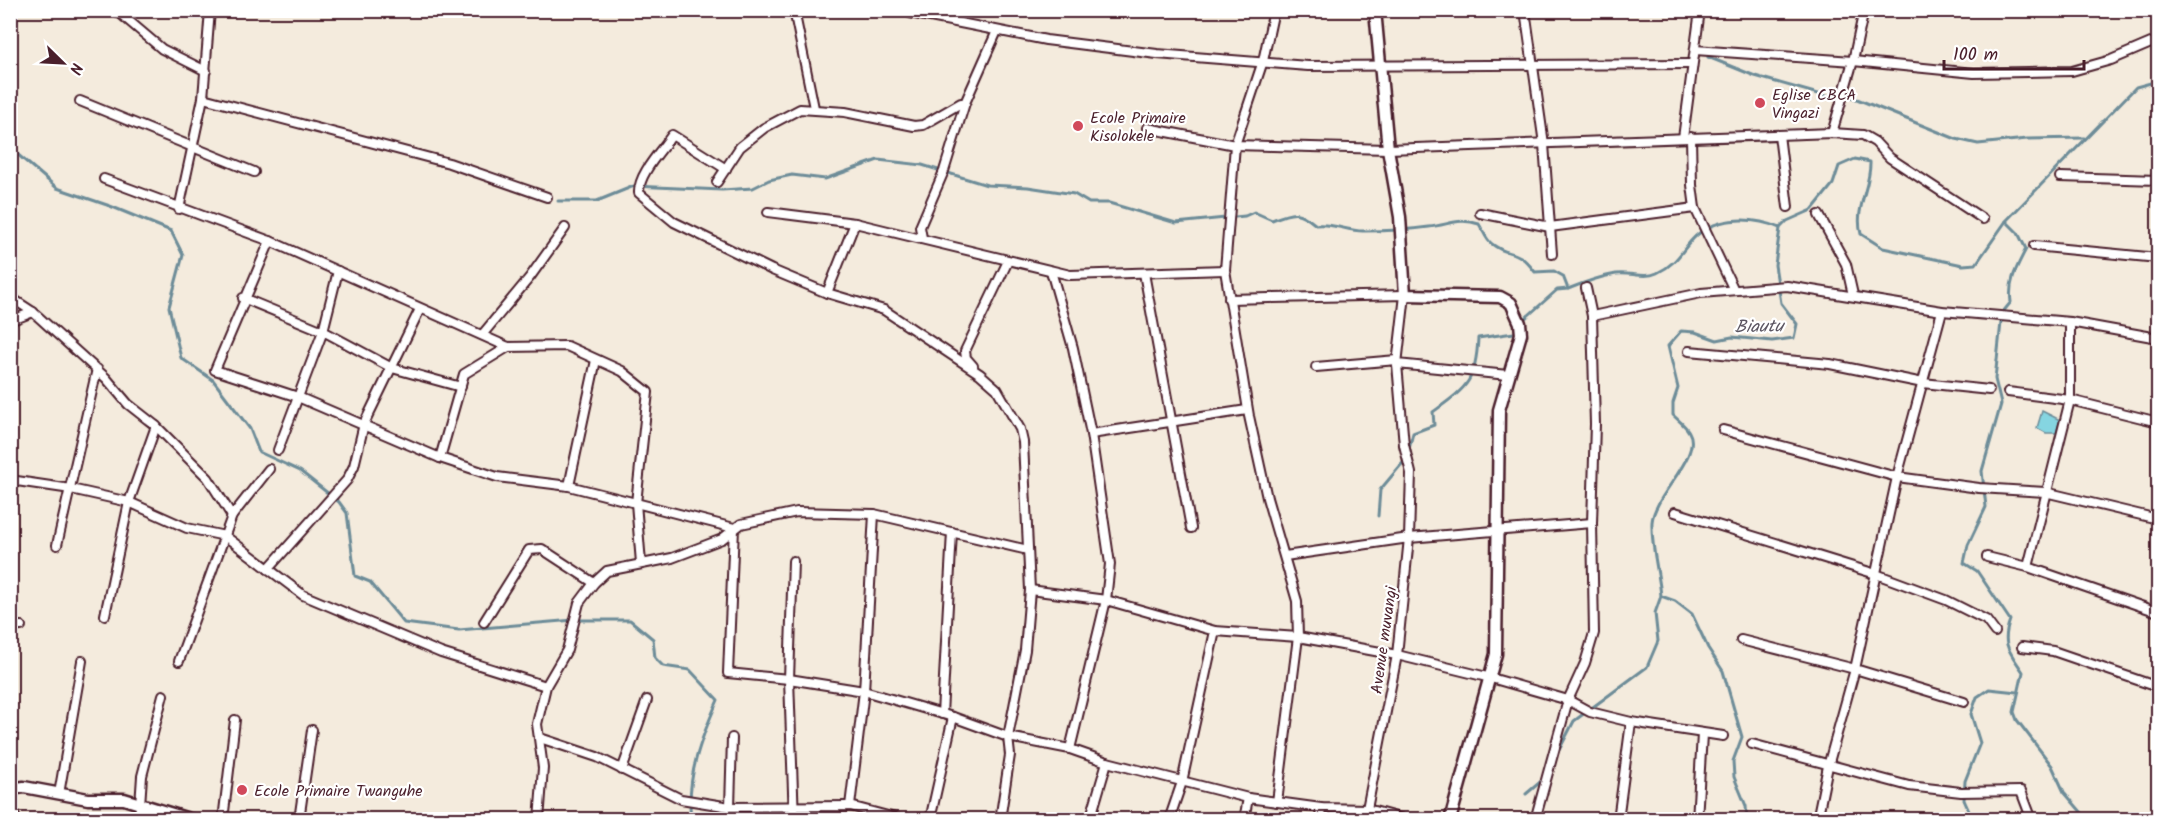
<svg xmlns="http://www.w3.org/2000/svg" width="2169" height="830" font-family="Kalam,sans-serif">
<rect width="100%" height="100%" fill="#f4ebdd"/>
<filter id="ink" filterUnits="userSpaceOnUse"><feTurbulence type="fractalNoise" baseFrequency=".0167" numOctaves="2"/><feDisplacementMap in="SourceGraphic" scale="12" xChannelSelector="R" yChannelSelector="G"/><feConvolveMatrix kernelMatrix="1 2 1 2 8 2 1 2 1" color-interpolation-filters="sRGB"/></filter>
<g filter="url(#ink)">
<!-- water -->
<polygon fill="#85d5e1" stroke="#6d8c98" stroke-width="1.5" points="2042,411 2060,420 2056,433 2046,433 2037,428"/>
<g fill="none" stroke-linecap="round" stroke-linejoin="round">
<!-- stream -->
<g stroke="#6d8c98" stroke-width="3">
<polyline points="1708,57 1755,76 1829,97 1840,94"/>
<polyline points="1847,95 1956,139 1978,144 2027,139 2084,138"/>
<path d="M10 148 57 188 110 206 171 231 183 255 169 307 181 358 213 380 250 429 259 452 300 471 339 502 347 513 355 576 370 582 404 623 459 630 574 620H630L653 639 655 658 663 666 690 670 718 700C701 738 686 777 691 820"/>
<path d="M558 201H597L634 186 722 190 753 188 769 180 792 175 825 179 878 160 922 165 987 185 1028 187 1074 194 1089 203H1109L1176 223 1245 216 1254 212 1272 220C1294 211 1298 210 1316 225 1333 223 1347 231 1363 231 1384 231 1408 230 1429 227 1449 225 1459 217 1479 224 1483 230 1486 240 1492 244 1511 259 1515 245 1535 272L1554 271 1563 276 1568 289C1585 282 1599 277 1616 274 1630 272 1644 279 1657 273 1679 263 1683 247 1697 235 1719 216 1754 217 1780 228"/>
<path d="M2006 221 2018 233 2026 249C2017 267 2008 281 2011 302L2002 313 1995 379 2001 404 1982 471 1986 507 1968 545 1964 563 1977 571 2010 620C2001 645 2009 651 2023 672L2014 712 2017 720 2052 766 2064 792 2088 820"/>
<polyline points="1521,322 1557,290 1568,289"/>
<path d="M1408 453 1413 433 1434 425 1433 412C1467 387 1476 382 1478 338L1514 333 1518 327"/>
<polyline points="1378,516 1380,490 1406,459"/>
<polyline points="1556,756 1574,721 1647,667 1658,641 1655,613 1661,596"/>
<polyline points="1526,794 1545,778"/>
<path d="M1747 820 1746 806 1734 777 1733 761 1742 737 1723 671 1708 648 1692 614 1675 601 1661 596 1660 587C1657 566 1651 543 1652 522 1654 495 1703 455 1689 432 1686 426 1678 420 1673 415V403L1678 388 1668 346 1681 331 1695 332 1717 340 1732 337 1772 341 1794 338 1797 324 1781 303 1775 265 1780 228 1787 221 1812 210 1833 184 1839 166 1855 159 1870 162C1871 187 1854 208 1861 234L1883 248 1963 265 1976 264 2006 221 2136 87 2158 81"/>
<polyline points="1973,820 1964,800 1965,781 1980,743 1971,714 1977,697 1989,689 2017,692"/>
</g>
<!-- street casing -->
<g stroke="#4a1f2b" stroke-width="12">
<g id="street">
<polyline points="116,10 162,49 206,71"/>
<polyline points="794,10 814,108"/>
<polyline points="1274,10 1263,61 1235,145 1225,270 1249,416 1267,498 1297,601 1298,637 1277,802"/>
<polyline points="1525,10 1544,144 1552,254"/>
<polyline points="910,13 1046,40 1157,54 1308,66 1692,64"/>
<polyline points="1695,50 1853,61 1974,73 2072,71 2111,60 2158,40"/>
<polyline points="203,98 449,163 547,197"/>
<polyline points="80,101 254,172"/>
<polyline points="1147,128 1235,145 1388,149 1832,133 1863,135 1875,142 1890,158 1983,219"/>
<polyline points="1832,133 1853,61 1864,10"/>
<polyline points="1779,135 1788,207"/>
<polyline points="1691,137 1692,185 1695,208 1733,288"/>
<polyline points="1683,138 1700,10"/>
<path d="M726 169 672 135C662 150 638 174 639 193L674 222 772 270 827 293 884 310 980 374 997 389 1020 429 1023 442 1030 590 1025 650 1008 737 1010 755 1000 820"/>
<polyline points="2060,177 2158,180"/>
<polyline points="104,179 270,241 508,347 567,346 622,371 648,392 636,503 641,563"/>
<polyline points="717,182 740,147 764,128 800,109 845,112 914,126 923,125 961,103 965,103"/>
<polyline points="179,209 203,98 210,10"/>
<polyline points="768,212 855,223 1070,275 1225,270"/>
<polyline points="1480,213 1550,227 1695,208"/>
<polyline points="1819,215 1846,264 1853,295"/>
<polyline points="922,238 920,227 944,171 965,103 997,31"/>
<polyline points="270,241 215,370 298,397 440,458 497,477 569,486 734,528"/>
<polyline points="2034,246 2158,258"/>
<polyline points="1051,271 1073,348 1091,434 1110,564 1106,600 1070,749"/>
<polyline points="1144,273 1191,528"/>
<polyline points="827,293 855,223"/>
<polyline points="10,297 33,312 106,378 128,404 156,426 208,478 232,516"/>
<polyline points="243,298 323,331 392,368 461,387"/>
<polyline points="1229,299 1405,295 1397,364 1404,445 1411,473 1409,538 1397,655 1367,809"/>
<polyline points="1592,316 1701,293 1787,286 1942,311 2070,322 2158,338"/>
<polyline points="10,321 33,312"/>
<polyline points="482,335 530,277 565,228"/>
<polyline points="1689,351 1830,364 1923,383 1989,390"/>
<polyline points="1397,364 1508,375"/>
<polyline points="973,366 966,358 965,351 1008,261"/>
<polyline points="1316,367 1397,360"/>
<polyline points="2008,392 2070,400 2158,422"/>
<polyline points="1723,430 1897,477 1979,488 2045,492 2158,519"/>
<polyline points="1091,434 1247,410"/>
<polyline points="278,450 323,331 338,271"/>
<polyline points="440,458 464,374 508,347"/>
<polyline points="10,480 71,489 129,502 187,528 225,536 303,595 441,653 546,686"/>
<polyline points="569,486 596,360"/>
<polyline points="1675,512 1876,574 1946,600 1986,620 1995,632"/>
<polyline points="734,528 728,673 789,679 864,691 953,717 1008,737 1070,749 1107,762 1248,798 1321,808 1367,809 1407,820"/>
<polyline points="57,545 97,369"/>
<polyline points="1285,556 1409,538 1592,523"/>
<polyline points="1987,557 2028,567 2158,612"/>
<polyline points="793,561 789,679 794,820"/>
<polyline points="2028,567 2070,400 2070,322"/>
<polyline points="268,569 347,480 354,466 364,424 420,309"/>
<polyline points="1030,590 1106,600 1215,631 1298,637 1397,655 1491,678 1568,700 1590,712 1631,722 1723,736"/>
<polyline points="105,615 129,502 156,426"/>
<polyline points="484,622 529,550 542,549 594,583"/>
<polyline points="10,627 21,626"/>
<polyline points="1741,640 1855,669 1964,702"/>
<polyline points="2022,647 2053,651 2158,687"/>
<polyline points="179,661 232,516 269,469"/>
<polyline points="942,714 952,532"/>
<polyline points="540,738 597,757 681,799 730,807 850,806 903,820"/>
<polyline points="1752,744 1909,786 1961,792 2021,791 2032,820"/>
<polyline points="622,770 647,700"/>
<polyline points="59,794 82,661"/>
<polyline points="10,802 16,820"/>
<polyline points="850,806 864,691 874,514"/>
<polyline points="730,807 732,738"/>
<polyline points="139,820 142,776 163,695"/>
<polyline points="223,820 235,720"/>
<polyline points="299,820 312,730"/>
<polyline points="539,820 543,768 537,724 546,686 567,650 579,603 594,583 607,571 672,558 722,539 741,524 797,512 874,514 1028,550"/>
<polyline points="930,820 953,717"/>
<polyline points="1090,820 1107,762"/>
<polyline points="1169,820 1182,782 1215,631"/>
<polyline points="1244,820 1248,798"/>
<polyline points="1320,820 1321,808"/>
<polyline points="1535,820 1568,700 1585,663 1594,633 1592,523 1595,424 1592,316 1586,288"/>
<polyline points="1618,820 1631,722"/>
<polyline points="1697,820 1702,734"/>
<polyline points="1817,820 1828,766 1855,669 1897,477 1942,311"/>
</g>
</g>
<!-- secondary casing -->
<g stroke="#4a1f2b" stroke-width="15">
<g id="secondary">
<polyline points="1375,10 1388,149 1400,217 1405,295 1500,297 1511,303 1520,323 1521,334 1499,410 1496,654 1450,820"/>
<polyline points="10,789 24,787 88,799 124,799 192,820"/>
</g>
</g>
<!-- street -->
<use href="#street" stroke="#fff" stroke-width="8"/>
<!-- secondary -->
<use href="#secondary" stroke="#fff" stroke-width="10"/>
</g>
</g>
<!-- markers -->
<g fill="#d1495b" stroke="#fff" stroke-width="2">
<circle cx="1760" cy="103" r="6"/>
<circle cx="1078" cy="126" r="6"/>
<circle cx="242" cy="790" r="6"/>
</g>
<g text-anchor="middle" stroke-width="4.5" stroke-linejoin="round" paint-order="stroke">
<!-- poi labels -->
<g font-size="16" fill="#4a1f2b" stroke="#fff" text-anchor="start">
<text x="1772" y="100">Eglise CBCA<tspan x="1772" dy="18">Vingazi</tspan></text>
<text x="1090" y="123">Ecole Primaire<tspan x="1090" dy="18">Kisolokele</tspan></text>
<text x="254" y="796">Ecole Primaire Twanguhe</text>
</g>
<!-- street labels -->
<g font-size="16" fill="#4a1f2b" stroke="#fff">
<text transform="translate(1383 640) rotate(-82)" y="6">Avenue muvangi</text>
</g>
<!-- water labels -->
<g font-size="18" font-style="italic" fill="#5c5662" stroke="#fff">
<text transform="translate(1759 326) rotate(-1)" y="6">Biautu</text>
</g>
</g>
<!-- margin -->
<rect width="2169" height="830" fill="none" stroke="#fff" stroke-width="36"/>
<rect x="18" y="18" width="2133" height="794" fill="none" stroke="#4a1f2b" stroke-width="2" filter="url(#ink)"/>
<!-- north arrow -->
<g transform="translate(63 63) rotate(114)" stroke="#ffffff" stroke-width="4.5" paint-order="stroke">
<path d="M0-4.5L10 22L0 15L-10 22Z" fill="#4a1f2b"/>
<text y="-9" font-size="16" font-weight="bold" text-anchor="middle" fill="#4a1f2b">N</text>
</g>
<!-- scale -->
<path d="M1944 60v9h140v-9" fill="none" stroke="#4a1f2b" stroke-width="3"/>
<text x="1953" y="60" font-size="18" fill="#4a1f2b" stroke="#ffffff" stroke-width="4.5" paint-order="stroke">100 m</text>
</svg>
